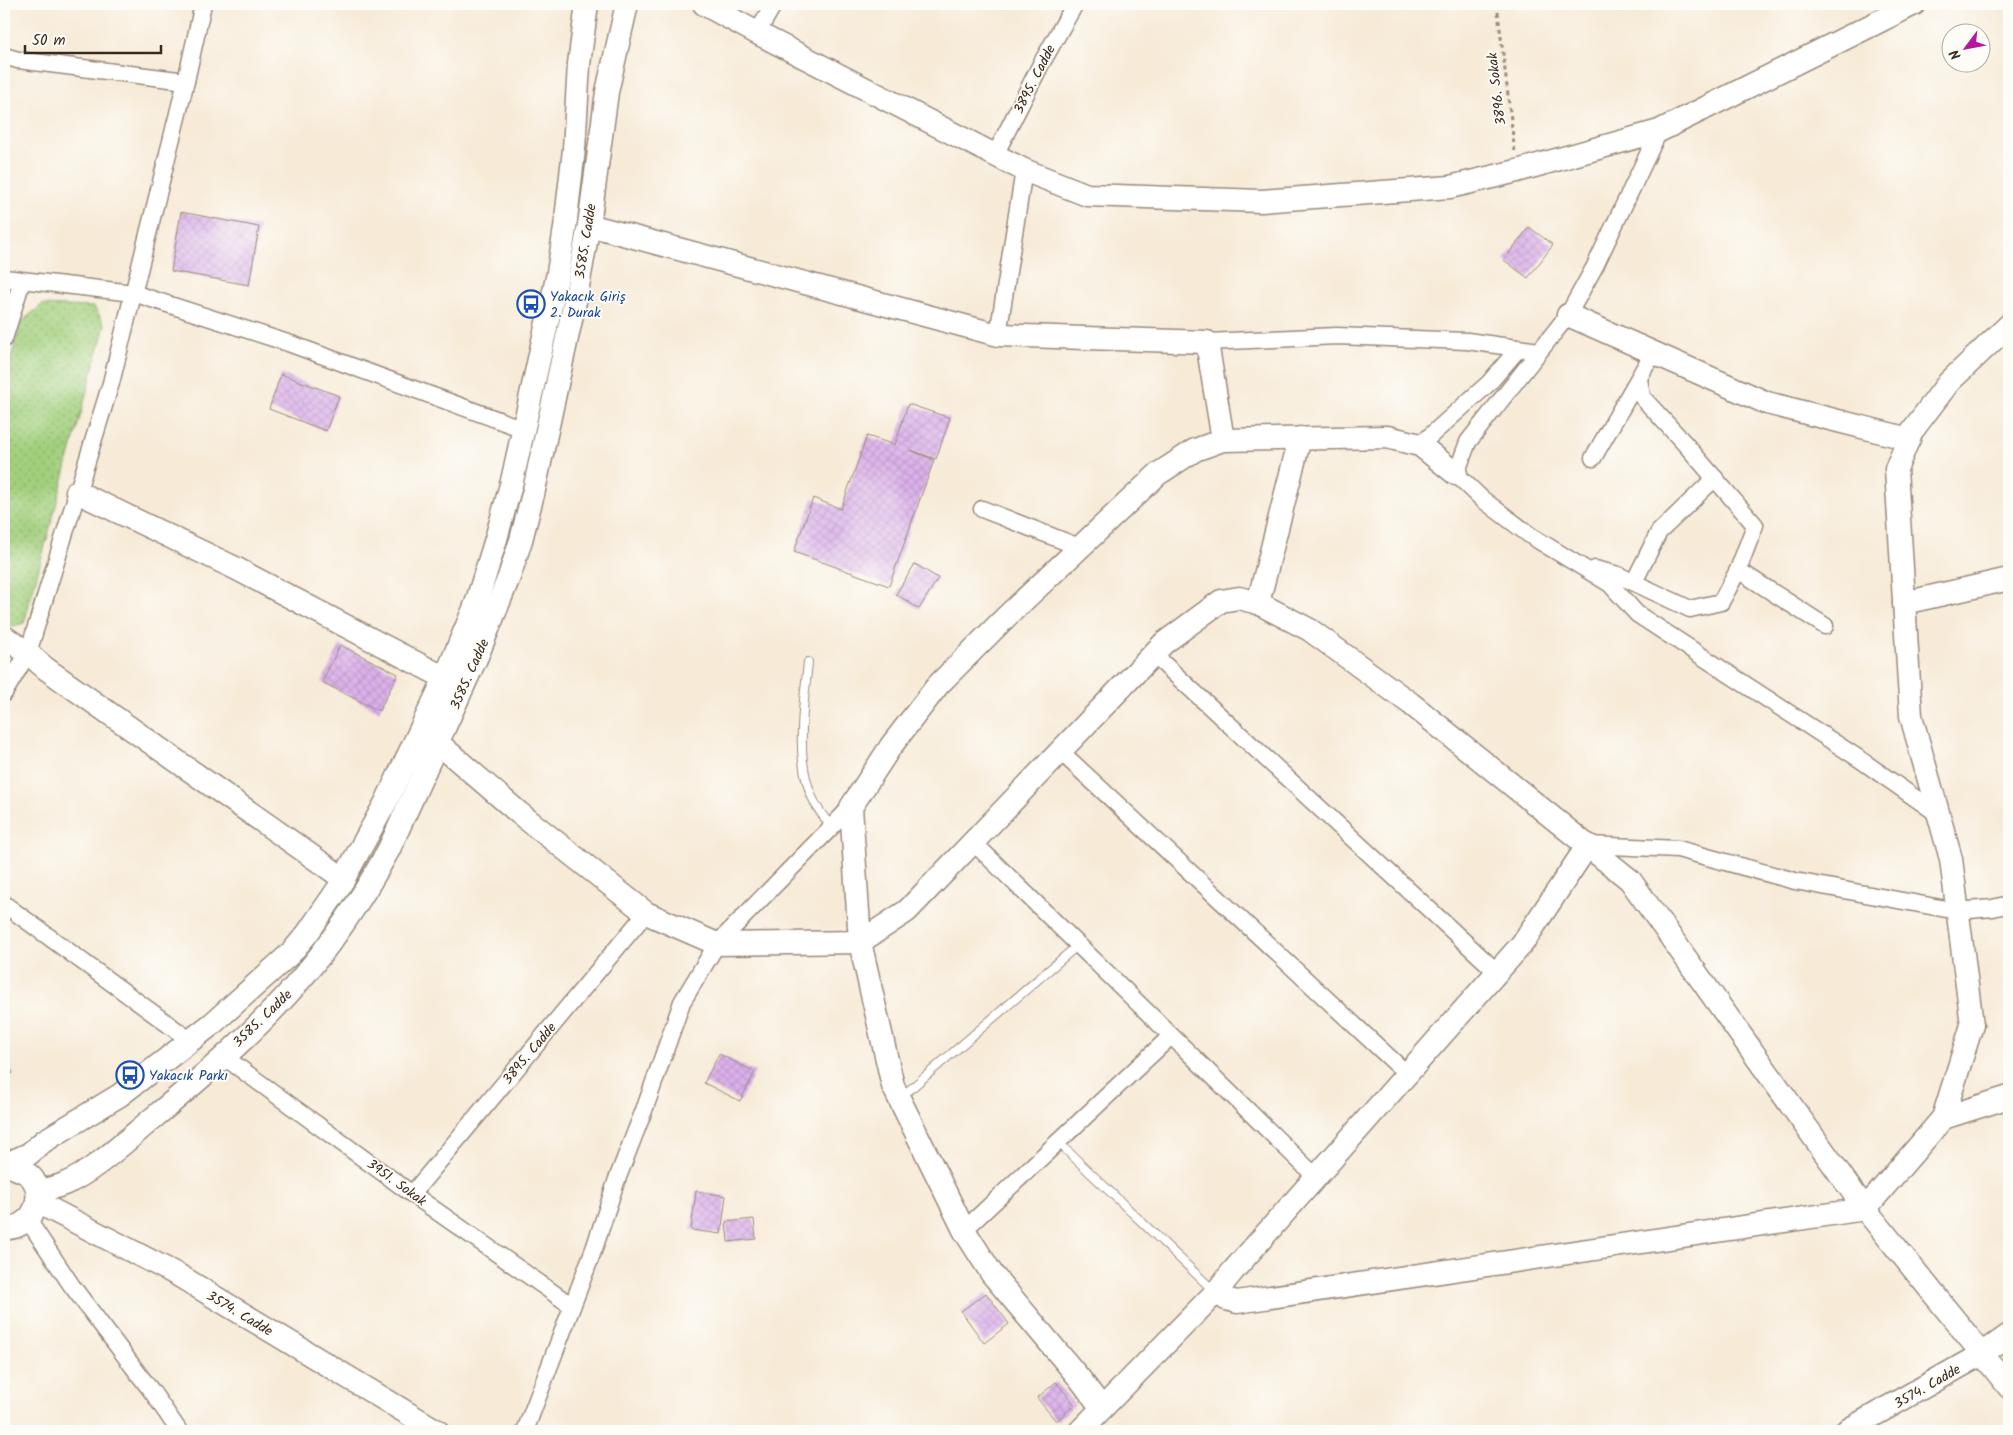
<svg xmlns="http://www.w3.org/2000/svg" width="2013" height="1435" font-family="Kalam,sans-serif">
<defs>
<pattern id="park-dots" width="8" height="8" patternUnits="userSpaceOnUse" patternTransform="scale(1.25)"><rect width="8" height="8" fill="#a1cf7c"/><path d="M2 2h.1M6 6h.1" fill="none" stroke="#84a865" stroke-width="1.8" stroke-linecap="round"/></pattern>
<pattern id="building-cross-hatch" width="8" height="8" patternUnits="userSpaceOnUse" patternTransform="scale(1.25)"><rect width="8" height="8" fill="#dbb1eb"/><path d="M0 0l8 8M0 8l8-8" fill="none" stroke="#bd98c9"/></pattern>
</defs>
<rect width="100%" height="100%" fill="#fdfcf7"/>
<filter id="ink" filterUnits="userSpaceOnUse"><feTurbulence type="fractalNoise" baseFrequency=".02" numOctaves="2"/><feDisplacementMap in="SourceGraphic" scale="10" xChannelSelector="R" yChannelSelector="G"/><feConvolveMatrix kernelMatrix="1 2 1 2 8 2 1 2 1" color-interpolation-filters="sRGB"/></filter>
<filter id="wash" filterUnits="userSpaceOnUse"><feTurbulence type="fractalNoise" baseFrequency=".0096" numOctaves="4" result="noise"/><feDisplacementMap in="SourceGraphic" scale="20" xChannelSelector="R" yChannelSelector="G"/><feGaussianBlur stdDeviation="1.12" result="paint"/><feColorMatrix in="noise" values="0 0 0 0 0 0 0 0 0 0 0 0 0 0 0 0 0 1.4 0 .05"/><feComposite in="paint" operator="in"/></filter>
<g filter="url(#wash)">
<rect width="100%" height="100%" fill="#f7ebd8"/>
<!-- park -->
<polygon fill="url(#park-dots)" stroke="#6e7c4d" points="42,305 94,307 105,325 24,623 7,628 4,626 4,383 21,322"/>
<g id="blocks">
<!-- building -->
<g fill="url(#building-cross-hatch)">
<polygon points="181,212 259,227 249,285 171,271"/>
<polygon points="1529,227 1553,245 1528,278 1504,260"/>
<polygon points="281,374 339,396 326,431 269,409"/>
<polygon points="908,404 950,418 936,459 910,450 934,460 889,586 794,552 813,498 841,509 867,436 895,445"/>
<polygon points="915,564 938,578 919,609 896,594"/>
<polygon points="340,645 398,674 379,711 322,682"/>
<polygon points="719,1054 755,1072 740,1101 704,1083"/>
<polygon points="4,1060 13,1073 4,1080"/>
<polygon points="696,1191 726,1196 721,1234 691,1230"/>
<polygon points="754,1219 756,1239 728,1242 726,1222"/>
<polygon points="986,1293 1009,1324 984,1343 961,1311"/>
<polygon points="1056,1382 1075,1405 1056,1421 1037,1398"/>
</g>
</g>
</g>
<g filter="url(#ink)">
<use href="#blocks" fill-opacity="0" stroke="#998a7b" stroke-width="1"/>
<g fill="none" stroke-linecap="round" stroke-linejoin="round">
<!-- lane casing -->
<g stroke="#998a7b" stroke-width="10">
<g id="lane">
<path d="M808 662C803 715 789 785 832 826"/>
<polyline points="900,1098 1078,945"/>
<polyline points="1058,1142 1214,1291"/>
</g>
</g>
<!-- street casing -->
<g stroke="#998a7b" stroke-width="19">
<g id="street">
<polyline points="757,33 774,4"/>
<polyline points="4,56 18,60 186,81"/>
<polyline points="1659,131 1595,266 1568,315 1468,442 1456,474 1482,499 1531,536 1610,584 1637,614 1858,758 1938,814"/>
<polyline points="995,155 1041,64 1075,4"/>
<polyline points="4,278 133,293 291,344 523,429"/>
<polyline points="998,335 1024,170"/>
<polyline points="4,339 22,281"/>
<polyline points="1207,342 1337,336 1467,341 1539,351"/>
<polyline points="1420,445 1489,383 1519,348"/>
<polyline points="1593,458 1653,353"/>
<polyline points="982,509 1079,547"/>
<polyline points="1595,569 1618,575 1690,609 1721,602 1738,570 1755,525 1686,445 1642,397 1639,379"/>
<polyline points="1738,570 1825,626"/>
<polyline points="1634,582 1659,532 1715,478"/>
<polyline points="1153,654 1497,972"/>
<polyline points="4,693 28,653 111,383 186,81 203,4"/>
<polyline points="1060,751 1407,1074"/>
<polyline points="973,842 1316,1177"/>
<polyline points="1588,845 1678,849 1795,881 1957,911 1993,908 2009,904"/>
<polyline points="4,904 191,1041"/>
<polyline points="223,1056 412,1194 572,1306"/>
<polyline points="412,1194 646,913"/>
<polyline points="28,1220 72,1286 153,1393 179,1431"/>
<polyline points="964,1230 1171,1036"/>
<polyline points="525,1431 595,1246 616,1182 646,1105 682,1002 717,944 851,807"/>
</g>
</g>
<!-- secondary casing -->
<g stroke="#998a7b" stroke-width="25">
<g id="secondary">
<polyline points="704,4 757,33 1024,170 1087,195 1261,201 1450,187 1517,171 1659,131 1914,4"/>
<polyline points="589,225 998,335 1207,342 1223,440"/>
<polyline points="1568,315 1767,403 1909,439"/>
<polyline points="77,492 235,568 445,678"/>
<polyline points="1258,603 1300,438"/>
<polyline points="1904,603 2009,579"/>
<polyline points="4,637 28,653 45,668 344,879"/>
<polyline points="438,743 519,813 646,913 717,944 860,942 907,911 1164,643 1221,601 1239,598 1258,603 1310,630 1410,703 1630,880 1865,1209 2009,1387"/>
<polyline points="1943,1118 2009,1097"/>
<path d="M4 1161C9 1167 17 1168 24 1172 41 1180 40 1203 31 1216 24 1224 14 1229 4 1228"/>
<polyline points="4,1165 29,1154 44,1141 120,1095 212,1024 291,953 307,934 338,889 386,802 445,678 476,604 496,539 512,481 558,273 565,228 574,149 579,64 587,4"/>
<path d="M38 1192C46 1189 55 1188 64 1184 92 1173 128 1139 152 1119 201 1078 252 1035 294 987 331 945 362 899 389 849L478 654 509 577 521 540 534 490 577 292 589 225 607 92 627 4"/>
<polyline points="37,1202 178,1275 437,1431"/>
<polyline points="1216,1292 1226,1299 1237,1302 1865,1209 1943,1118 1972,1025 1951,859 1911,716 1896,469 1912,431 1949,382 2009,325"/>
<polyline points="1101,1407 1080,1379 992,1274 964,1230 893,1086 860,942 851,807 891,746 938,685 1006,617 1158,474 1195,450 1223,440 1387,437 1420,445 1456,474"/>
<polyline points="1080,1431 1216,1292 1233,1271 1522,944 1588,845"/>
<polyline points="1846,1431 1982,1354 2009,1335"/>
</g>
</g>
<!-- path -->
<polyline stroke="#998a7b" stroke-width="3" stroke-dasharray="4 4" stroke-linecap="butt" points="1497,4 1515,153"/>
<!-- lane -->
<use href="#lane" stroke="#fff" stroke-width="8"/>
<!-- street -->
<use href="#street" stroke="#fff" stroke-width="16"/>
<!-- secondary -->
<use href="#secondary" stroke="#fff" stroke-width="22"/>
</g>
</g>
<!-- icons -->
<defs>
<g id="bus-ring" transform="scale(1.4375)"><circle r="9.5" fill="#fdfcf7" stroke="#1a4fb4" stroke-width="1.5"/><path d="M-5-6H5V4H4V6H2V4H-2V6H-4V4H-5ZM-3.5-4V0h7V-4ZM-3.5 1.2v1.5H-2V1.2ZM2 1.2v1.5H3.5V1.2Z" fill="#1a4fb4"/></g>
</defs>
<g fill-rule="evenodd">
<use href="#bus-ring" x="531" y="304"/>
<use href="#bus-ring" x="130" y="1075"/>
</g>
<g text-anchor="middle" stroke-width="4" stroke-linejoin="round" paint-order="stroke">
<!-- street labels -->
<g font-size="14" fill="#3b2a1e" stroke="#fdfcf7">
<text transform="translate(1034 79) rotate(-63)" y="5">3895. Cadde</text>
<text transform="translate(1496 89) rotate(-97)" y="5">3896. Sokak</text>
<text transform="translate(585 241) rotate(-81)" y="5">3585. Cadde</text>
<text transform="translate(469 674) rotate(-66)" y="5">3585. Cadde</text>
<text transform="translate(262 1018) rotate(-44)" y="5">3585. Cadde</text>
<text transform="translate(529 1053) rotate(-50)" y="5">3895. Cadde</text>
<text transform="translate(397 1182) rotate(36)" y="5">3951. Sokak</text>
<text transform="translate(240 1313) rotate(31)" y="5">3574. Cadde</text>
<text transform="translate(1927 1386) rotate(-30)" y="5">3574. Cadde</text>
</g>
<!-- transit labels -->
<g font-size="14" fill="#164399" stroke="#fdfcf7" text-anchor="start">
<text x="550" y="301">Yakacık Giriş<tspan x="550" dy="16">2. Durak</tspan></text>
<text x="149" y="1080">Yakacık Parkı</text>
</g>
</g>
<!-- margin -->
<rect width="2013" height="1435" fill="none" stroke="#fdfcf7" stroke-width="20"/>
<!-- north arrow -->
<g transform="translate(1966 48) rotate(238)"><circle r="24" fill="#fdfcf7" stroke="#afa8a0"/>
<path d="M0-4L9 19L0 12L-9 19Z" fill="#b5179e"/>
<text y="-8" font-size="14" font-weight="bold" text-anchor="middle" fill="#3b2a1e">N</text>
</g>
<!-- scale -->
<path d="M25 45v8h136v-8" fill="none" stroke="#3b2a1e" stroke-width="2.5"/>
<text x="32" y="45" font-size="15" fill="#3b2a1e" stroke="#fdfcf7" stroke-width="4" paint-order="stroke">50 m</text>
</svg>
